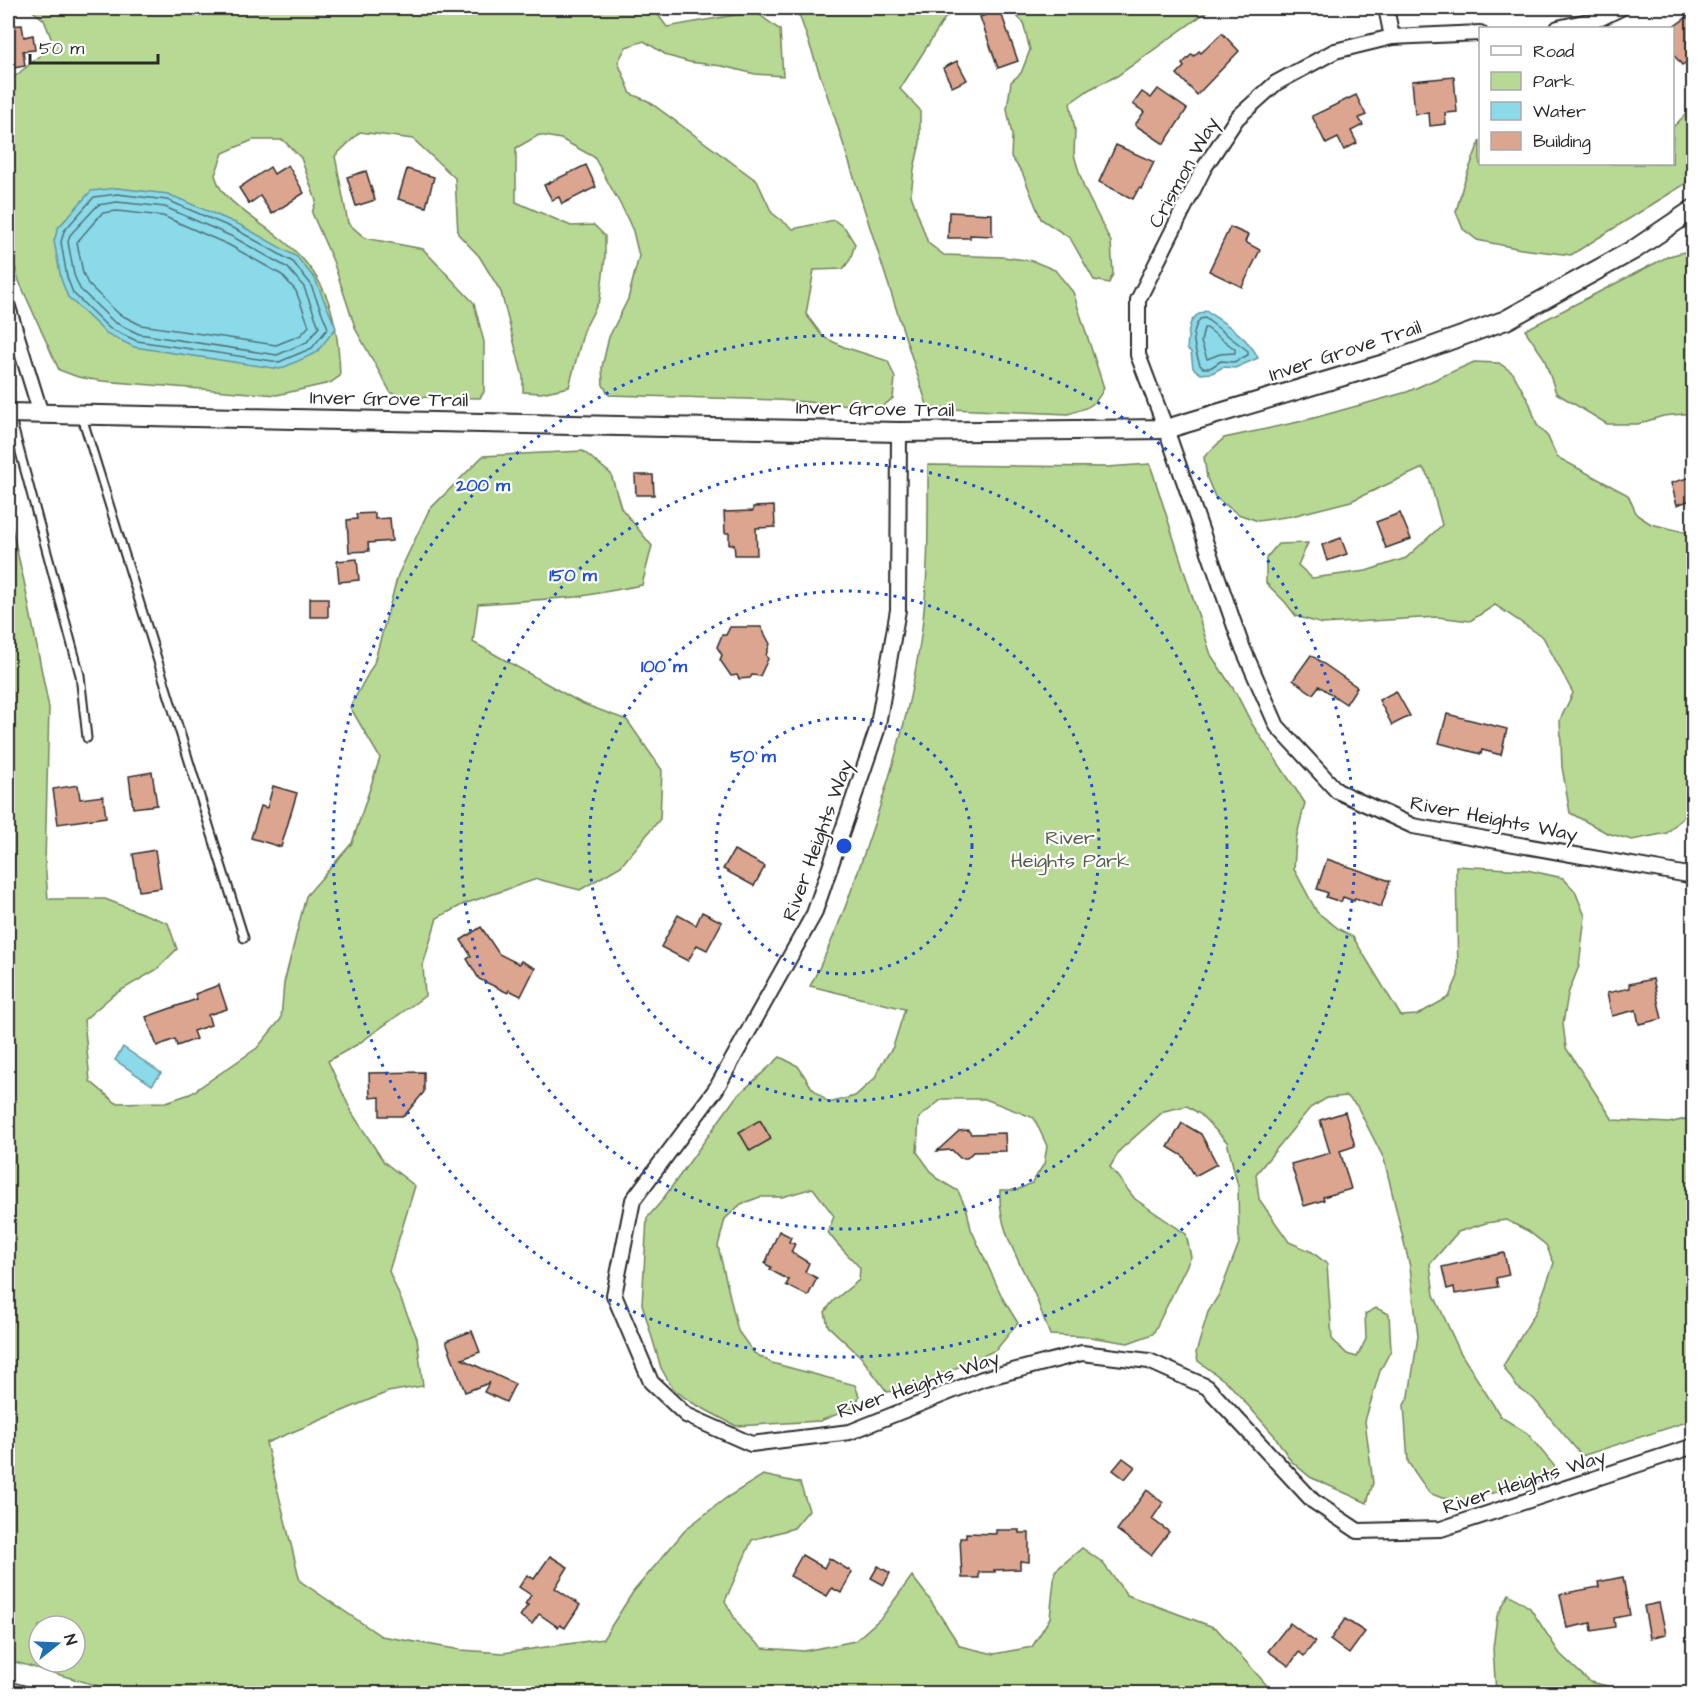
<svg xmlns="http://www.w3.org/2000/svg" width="1701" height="1701" font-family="'Architects Daughter',sans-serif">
<rect width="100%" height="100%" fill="#fff"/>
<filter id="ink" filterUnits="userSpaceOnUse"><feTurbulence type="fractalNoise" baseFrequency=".0167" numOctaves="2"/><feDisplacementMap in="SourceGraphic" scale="12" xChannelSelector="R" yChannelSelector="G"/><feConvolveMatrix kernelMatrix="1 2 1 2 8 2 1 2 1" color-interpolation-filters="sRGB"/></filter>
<g filter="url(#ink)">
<!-- green -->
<g fill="#b7d993" stroke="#71825f" stroke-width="1.5" fill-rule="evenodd">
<path d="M29 8H653L667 27 729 16 757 13 780 30 783 76 755 74 722 66 689 62 668 56 644 41 626 47 618 62 631 94 648 101 757 181 772 213 793 229 834 220 845 228 855 244 850 260 843 269 814 270 806 314 823 337 844 347 888 361 895 378 893 398 882 407 777 400 609 395 603 385 602 367 609 337 628 299 639 256 633 231 624 211 594 157 561 139 539 135 516 148V202L571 226 594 225 605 236V258L600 299 584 330 569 387 541 393 523 392V377L501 292 479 256 458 234 455 178 413 139 360 132 335 156 348 223 365 238 423 249 474 303 484 342V392L480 398 413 397 391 393 356 330 333 261 312 213 316 201 301 158 283 140H253L223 153 215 175C217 181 219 187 223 192 234 207 265 226 280 238 329 276 338 318 340 376L330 383 277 395 102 381 78 377 59 370 19 281 8 243V82L47 50 53 43 44 20Z"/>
<path d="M793 8H960L945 18 900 89 920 110V143L914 169 911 195 928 243 944 255 1003 257 1033 261 1055 270 1073 292 1104 388C1095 407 1087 408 1068 414L928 408 834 115 800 17Z"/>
<polygon points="1008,8 1212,8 1117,76 1090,89 1070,103 1075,130 1074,155 1084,188 1111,242 1113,274 1109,283 1094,280 1070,238 1041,219 1022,172 1011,157 1012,135 1007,109 1011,82 1021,73 1030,50 1023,22"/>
<polygon points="1693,107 1693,179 1571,255 1521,249 1477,240 1463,229 1456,212 1463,185 1480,140 1480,164 1672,164 1673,127"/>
<polygon points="1692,250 1693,413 1663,416 1638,424 1607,424 1556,393 1544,358 1525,330 1669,256"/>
<polygon points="1474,362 1499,363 1513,373 1530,404 1537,425 1548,437 1557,457 1628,495 1637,515 1651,524 1693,534 1693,807 1667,833 1632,840 1607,833 1570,813 1562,767 1560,720 1573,693 1543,637 1495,605 1470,621 1437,617 1322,624 1296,616 1285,602 1266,583 1266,558 1278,544 1308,543 1298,565 1312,578 1366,571 1406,558 1442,525 1429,478 1423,468 1351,501 1292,516 1258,521 1238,514 1215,497 1207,478 1204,457 1224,438 1303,421 1407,392"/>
<path d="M583 451 611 474 621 508 652 546 642 585 577 597 478 604 473 642 581 703 627 720 662 770 660 819 621 866 580 890 537 879 464 904 437 918 423 965 425 996 358 1044 328 1061 352 1113 384 1162 415 1186 389 1271 417 1338 423 1386 388 1392 266 1443 300 1581 381 1636 461 1650 503 1653 603 1639 633 1592 687 1528 726 1498 763 1475 800 1483 809 1510 794 1528 752 1540 725 1601 742 1631 763 1648 804 1651 855 1641 882 1617 912 1576 928 1597 960 1646 994 1654 1032 1647 1050 1618 1055 1571 1082 1548 1102 1562 1127 1595 1216 1628 1271 1690 1277 1693 126 1694 8 1660V512L24 581 49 708 45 862 48 899H105L168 923 177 949 156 970 113 995 84 1020 90 1081 116 1103 166 1102 190 1094 257 1048 281 1019 284 983 306 896 352 843 380 758 350 707 374 663 398 575 429 510 483 456ZM39 1626H75V1662H39Z"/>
<path d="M1150 464 1211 655 1236 693 1252 724 1305 803 1296 839 1294 869 1317 912 1339 929 1353 937 1401 1016 1417 1015 1449 997 1458 976 1456 866 1527 870 1563 878 1575 891 1585 916 1579 966 1568 994 1563 1024 1566 1048 1613 1120 1669 1123 1693 1117V1420L1582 1456 1534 1399 1517 1387 1503 1366 1537 1310 1554 1263 1546 1245 1528 1231 1506 1220 1486 1223 1458 1232 1430 1264 1434 1295 1460 1352 1501 1417 1527 1433 1556 1468 1551 1479 1464 1500 1442 1498 1429 1493 1408 1462 1404 1405 1409 1396 1418 1336 1410 1267 1384 1159 1357 1106 1347 1096 1327 1098 1310 1108 1256 1174 1259 1199 1289 1242 1312 1252 1327 1264 1332 1339 1347 1354 1357 1357 1366 1339 1365 1314 1376 1308 1389 1314 1391 1350 1380 1371 1365 1421 1373 1483 1367 1503 1310 1477 1291 1461 1274 1435 1229 1384 1198 1361 1196 1353 1208 1312 1220 1293 1239 1243 1238 1186 1227 1142 1200 1114 1187 1106 1164 1111 1120 1150 1110 1167 1135 1199 1186 1234 1191 1257 1153 1334 1128 1343 1090 1337 1050 1335C1045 1322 1040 1308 1035 1295 1019 1260 998 1230 1000 1190H1017L1032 1183 1044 1164 1047 1146 1034 1118 985 1099H942L919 1118 917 1152 936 1178 958 1191 967 1210 971 1229 1003 1299 1018 1323 996 1350 910 1389 887 1392 861 1357 828 1326 825 1312 833 1301 859 1280 860 1268C849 1255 837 1246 828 1232L834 1216 813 1188 782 1197H760L741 1204 725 1219 718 1246 738 1331 754 1353 772 1363 855 1385 859 1396 856 1407 820 1421 736 1426 691 1402 673 1389 661 1368 642 1304 647 1218 660 1203 736 1097 780 1057 798 1066 812 1088 829 1103 855 1096 875 1078 880 1066 893 1047 905 1009 810 986C835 939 852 890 869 839 893 770 913 701 922 628 929 574 928 519 928 465L1107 467Z"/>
<polygon points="1509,1594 1530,1608 1560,1654 1590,1682 1625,1690 1669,1693 1693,1685 1693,1693 1496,1693 1493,1649 1497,1616"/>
</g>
<!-- water -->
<g fill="#8bdae9" stroke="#65949d" stroke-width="1.5">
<polygon points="117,188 168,194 240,225 297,257 315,279 336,328 316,353 280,369 134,347 106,333 68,297 61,279 54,241 58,228 91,191"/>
<path d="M1206 311C1224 323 1249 337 1258 358L1235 368 1223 367 1212 373 1201 374 1193 368 1191 352 1187 349C1189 331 1186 317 1206 311Z"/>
<polygon points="123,1047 161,1073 152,1085 115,1060"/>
</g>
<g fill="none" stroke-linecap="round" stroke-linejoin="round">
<!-- shore -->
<g stroke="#517177" stroke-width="1.5">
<polygon points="117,194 167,200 237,230 293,262 310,283 328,328 312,348 279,362 137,341 109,328 73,293 67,277 61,242 64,231 94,197"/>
<polygon points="117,202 165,207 233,237 288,268 304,287 319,327 307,342 277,355 139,334 114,322 80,289 74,275 68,242 70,235 98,205"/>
<polygon points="117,211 163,216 229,245 282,275 296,291 309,326 301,335 276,345 141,325 119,314 88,284 83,273 77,242 102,213"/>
<path d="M1205 318 1248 351V355L1234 362 1221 361 1210 368H1203L1200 365C1195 350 1189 333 1200 319Z"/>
<polygon points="1204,328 1207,328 1235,349 1235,353 1220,354 1207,359 1201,342"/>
</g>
</g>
<!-- building -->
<g fill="#dba590" stroke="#2b2b2b" stroke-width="1.5">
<polygon points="1000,10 1018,61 998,68 980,17"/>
<polygon points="1694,12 1694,57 1682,65 1672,53 1672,28"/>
<polygon points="22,25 24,37 33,35 35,50 23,51 25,66 8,69 8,26"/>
<polygon points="1222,33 1239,51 1197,95 1177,74 1184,67 1182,64 1192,54 1194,56 1199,51 1201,53"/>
<polygon points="957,61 967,80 952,87 943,68"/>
<polygon points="1454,77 1457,112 1445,113 1446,124 1430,126 1429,113 1415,114 1412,81"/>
<polygon points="1158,89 1187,109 1164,144 1135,125 1144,112 1133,104 1142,92 1151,98"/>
<polygon points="1356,95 1366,115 1359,118 1363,125 1351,131 1357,143 1344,150 1338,138 1326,144 1312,116"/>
<polygon points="1116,145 1154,162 1141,189 1139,188 1133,199 1099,182"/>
<polygon points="288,165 304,193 272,214 260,196 249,204 239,188 270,167 274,174"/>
<polygon points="586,165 596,187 562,204 559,197 552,200 544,185"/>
<polygon points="407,169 434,177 426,207 398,199"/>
<polygon points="366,171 375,200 356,206 347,177"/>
<polygon points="949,212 992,214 992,236 970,235 970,238 948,238"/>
<polygon points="1230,227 1248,235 1245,242 1260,250 1242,287 1209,271"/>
<polygon points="635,475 653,475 654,495 636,495"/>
<polygon points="1694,476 1694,499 1677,505 1671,483"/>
<polygon points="774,506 775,527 756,528 757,555 735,555 734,544 729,545 729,533 725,533 724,512 753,511 753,507"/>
<polygon points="375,513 375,519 390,518 392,541 368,543 369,551 349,552 347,520 357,519 356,514"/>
<polygon points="1400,513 1411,539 1386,548 1376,522"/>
<polygon points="1341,538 1347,554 1327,561 1322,545"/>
<polygon points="357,559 359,580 339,582 337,561"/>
<rect x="310" y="598" width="18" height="19"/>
<polygon points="730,627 761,627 770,644 766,655 768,659 760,676 752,675 750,678 739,679 737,675 731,676 720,660 722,655 717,647 722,635 726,635"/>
<polygon points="1311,655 1357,687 1346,704 1319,686 1313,694 1293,680"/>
<polygon points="1396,691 1410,716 1392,725 1379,700"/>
<polygon points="1447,714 1507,729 1501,755 1482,750 1481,754 1439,743"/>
<polygon points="152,772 157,805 133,808 129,776"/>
<polygon points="78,785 80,799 103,796 106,817 58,824 53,789"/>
<polygon points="273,786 297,793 281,847 251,838 261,806 267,808"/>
<polygon points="155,850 161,888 139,891 133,854"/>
<polygon points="734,850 765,866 754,886 723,869"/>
<polygon points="1327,859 1390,881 1381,907 1355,898 1354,901 1343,897 1341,902 1326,897 1328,893 1317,889"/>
<polygon points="702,912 722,922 707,950 697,945 688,961 661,947 678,915 696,925"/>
<polygon points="481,927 499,954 519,964 521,961 535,968 521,996 509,990 508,993 479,979 467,959 471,956 461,940"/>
<polygon points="1653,979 1662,1019 1639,1024 1636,1010 1612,1016 1607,993 1630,988 1629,984"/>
<polygon points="219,985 227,1009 208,1015 211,1025 193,1031 196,1039 177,1046 175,1039 157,1046 146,1017 197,999 195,994"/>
<polygon points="424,1072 424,1092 404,1116 380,1116 380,1097 370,1098 369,1073"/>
<polygon points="1345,1112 1355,1146 1340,1151 1351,1189 1323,1197 1324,1200 1304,1206 1291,1164 1330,1153 1320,1120"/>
<polygon points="760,1120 771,1139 750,1151 739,1132"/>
<polygon points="1182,1123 1201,1134 1217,1164 1195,1176 1183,1156 1168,1147"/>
<polygon points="968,1130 971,1134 1005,1133 1006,1151 973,1152 967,1158 960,1158 952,1150 937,1151 959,1131"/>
<polygon points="779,1231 791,1237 789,1242 795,1244 791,1252 809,1263 805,1272 817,1278 808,1296 786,1285 789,1280 770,1270 771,1267 765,1264"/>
<polygon points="1504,1253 1509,1275 1496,1278 1498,1287 1455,1294 1454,1287 1447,1289 1442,1267"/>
<polygon points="472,1331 480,1352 462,1359 515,1384 506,1402 484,1392 489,1383 465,1392 446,1341"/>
<polygon points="1123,1458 1135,1467 1125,1479 1113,1470"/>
<polygon points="1147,1490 1163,1503 1152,1519 1169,1532 1151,1555 1117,1530"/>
<polygon points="996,1530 1019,1530 1019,1533 1029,1533 1029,1562 1020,1561 1020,1569 994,1570 995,1572 979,1572 979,1578 962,1578 960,1538 966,1538 966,1533 996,1534"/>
<polygon points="802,1555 824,1568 829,1558 852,1572 841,1593 832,1588 827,1596 790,1576"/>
<polygon points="550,1556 568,1567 555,1588 580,1605 565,1628 560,1625 558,1627 539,1614 532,1624 520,1616 528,1605 525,1604 531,1595 519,1587 527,1575 534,1579"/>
<polygon points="878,1566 890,1573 884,1585 871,1578"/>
<polygon points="1623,1577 1630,1615 1614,1618 1615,1627 1592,1631 1591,1623 1567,1628 1560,1594 1599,1587 1598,1582"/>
<polygon points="1659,1603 1666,1634 1650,1638 1644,1606"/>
<polygon points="1345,1619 1365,1632 1349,1654 1330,1640"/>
<polygon points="1290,1623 1315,1642 1304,1656 1299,1652 1289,1666 1268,1651"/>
</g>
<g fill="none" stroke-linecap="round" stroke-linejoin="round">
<!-- service casing -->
<g stroke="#2b2b2b" stroke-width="11">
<g id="service">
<polyline points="10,415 80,675 87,738"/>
<polyline points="82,417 244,938"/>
</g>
</g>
<!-- minor casing -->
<g stroke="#2b2b2b" stroke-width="18">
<g id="minor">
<polyline points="1386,8 1392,37"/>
<polyline points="1558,28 1601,18 1621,8"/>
<polyline points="1480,33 1392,37 1335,51 1276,83 1237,118 1204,168 1138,300 1138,355 1166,429 1241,644 1277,726 1337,791 1413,826 1694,876"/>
<polyline points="8,307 41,414"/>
<polyline points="899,432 898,610 877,730 814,914 716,1089 633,1200 614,1295 651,1382 686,1415 751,1444 850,1432 982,1379 1082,1353 1149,1361 1207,1387 1313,1501 1358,1531 1441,1529 1694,1446"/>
</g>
</g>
<!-- tertiary casing -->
<g stroke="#2b2b2b" stroke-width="22">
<polyline id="tertiary" points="8,413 899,432 1166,429 1384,364 1506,320 1635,249 1694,209"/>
</g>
<!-- service -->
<use href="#service" stroke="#fff" stroke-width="7"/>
<!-- minor -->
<use href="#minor" stroke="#fff" stroke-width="14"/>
<!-- tertiary -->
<use href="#tertiary" stroke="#fff" stroke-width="18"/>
<!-- rail casing -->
<g stroke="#2b2b2b" stroke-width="7">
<polyline id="rail" points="8,1684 46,1694"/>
</g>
<!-- rail -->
<use href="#rail" stroke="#fff" stroke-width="4.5" stroke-dasharray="14" stroke-linecap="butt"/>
</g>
</g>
<!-- distance rings -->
<g fill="none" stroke="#1d4ed8" stroke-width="3" stroke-dasharray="3 6">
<circle cx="844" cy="846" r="128"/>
<circle cx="844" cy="846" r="255"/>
<circle cx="844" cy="846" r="383"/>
<circle cx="844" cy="846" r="511"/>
</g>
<g text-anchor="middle" stroke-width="4.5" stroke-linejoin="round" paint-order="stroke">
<!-- street labels -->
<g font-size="20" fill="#2b2b2b" stroke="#fff">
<text transform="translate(1183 172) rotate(-61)" y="7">Crismon Way</text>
<text transform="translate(1345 350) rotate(-18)" y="7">Inver Grove Trail</text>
<text transform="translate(389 398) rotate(1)" y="7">Inver Grove Trail</text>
<text transform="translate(875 408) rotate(1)" y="7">Inver Grove Trail</text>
<text transform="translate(1494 818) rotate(11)" y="7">River Heights Way</text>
<text transform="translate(817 840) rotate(-70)" y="7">River Heights Way</text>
<text transform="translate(918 1384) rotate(-19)" y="7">River Heights Way</text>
<text transform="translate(1524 1481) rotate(-18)" y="7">River Heights Way</text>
</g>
<!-- park labels -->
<g font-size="20" fill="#555f4a" stroke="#fff">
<text x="1070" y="844">River<tspan x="1070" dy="23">Heights Park</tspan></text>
</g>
</g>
<circle cx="844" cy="846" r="9" fill="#1d4ed8" stroke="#fff" stroke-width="3"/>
<g font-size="18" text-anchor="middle" font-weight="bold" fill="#1d4ed8" stroke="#fff" stroke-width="4.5" stroke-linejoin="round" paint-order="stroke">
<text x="483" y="491">200 m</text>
<text x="573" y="581">150 m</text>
<text x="664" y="672">100 m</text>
<text x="753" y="762">50 m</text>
</g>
<!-- margin -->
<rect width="1701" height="1701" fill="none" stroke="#fff" stroke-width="30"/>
<rect x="15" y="15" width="1671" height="1671" fill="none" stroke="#2b2b2b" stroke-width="2" filter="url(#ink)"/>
<!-- legend -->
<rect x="1479" y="27" width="195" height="138" fill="#ffffff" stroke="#aaaaaa" stroke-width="1.5"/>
<rect x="1491" y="46" width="30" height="9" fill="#ffffff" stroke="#aaaaaa" stroke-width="1.5"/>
<text x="1533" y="57" font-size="18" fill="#2b2b2b">Road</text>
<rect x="1491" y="72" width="30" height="18" fill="#b7d993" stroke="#aaaaaa" stroke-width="1.5"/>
<text x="1533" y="87" font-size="18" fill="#2b2b2b">Park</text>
<rect x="1491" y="102" width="30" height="18" fill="#8bdae9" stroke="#aaaaaa" stroke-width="1.5"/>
<text x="1533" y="117" font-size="18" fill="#2b2b2b">Water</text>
<rect x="1491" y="132" width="30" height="18" fill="#dba590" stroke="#aaaaaa" stroke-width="1.5"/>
<text x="1533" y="147" font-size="18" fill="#2b2b2b">Building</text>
<!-- north arrow -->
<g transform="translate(57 1644) rotate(72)"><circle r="28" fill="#ffffff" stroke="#aaaaaa" stroke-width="1.5"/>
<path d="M0-4.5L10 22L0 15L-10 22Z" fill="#1f6fb2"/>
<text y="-9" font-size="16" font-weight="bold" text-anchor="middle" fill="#2b2b2b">N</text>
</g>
<!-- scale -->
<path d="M30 54v9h128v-9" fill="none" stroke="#2b2b2b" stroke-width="3"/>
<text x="39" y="54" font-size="18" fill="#2b2b2b" stroke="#ffffff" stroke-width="4.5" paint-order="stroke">50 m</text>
</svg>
